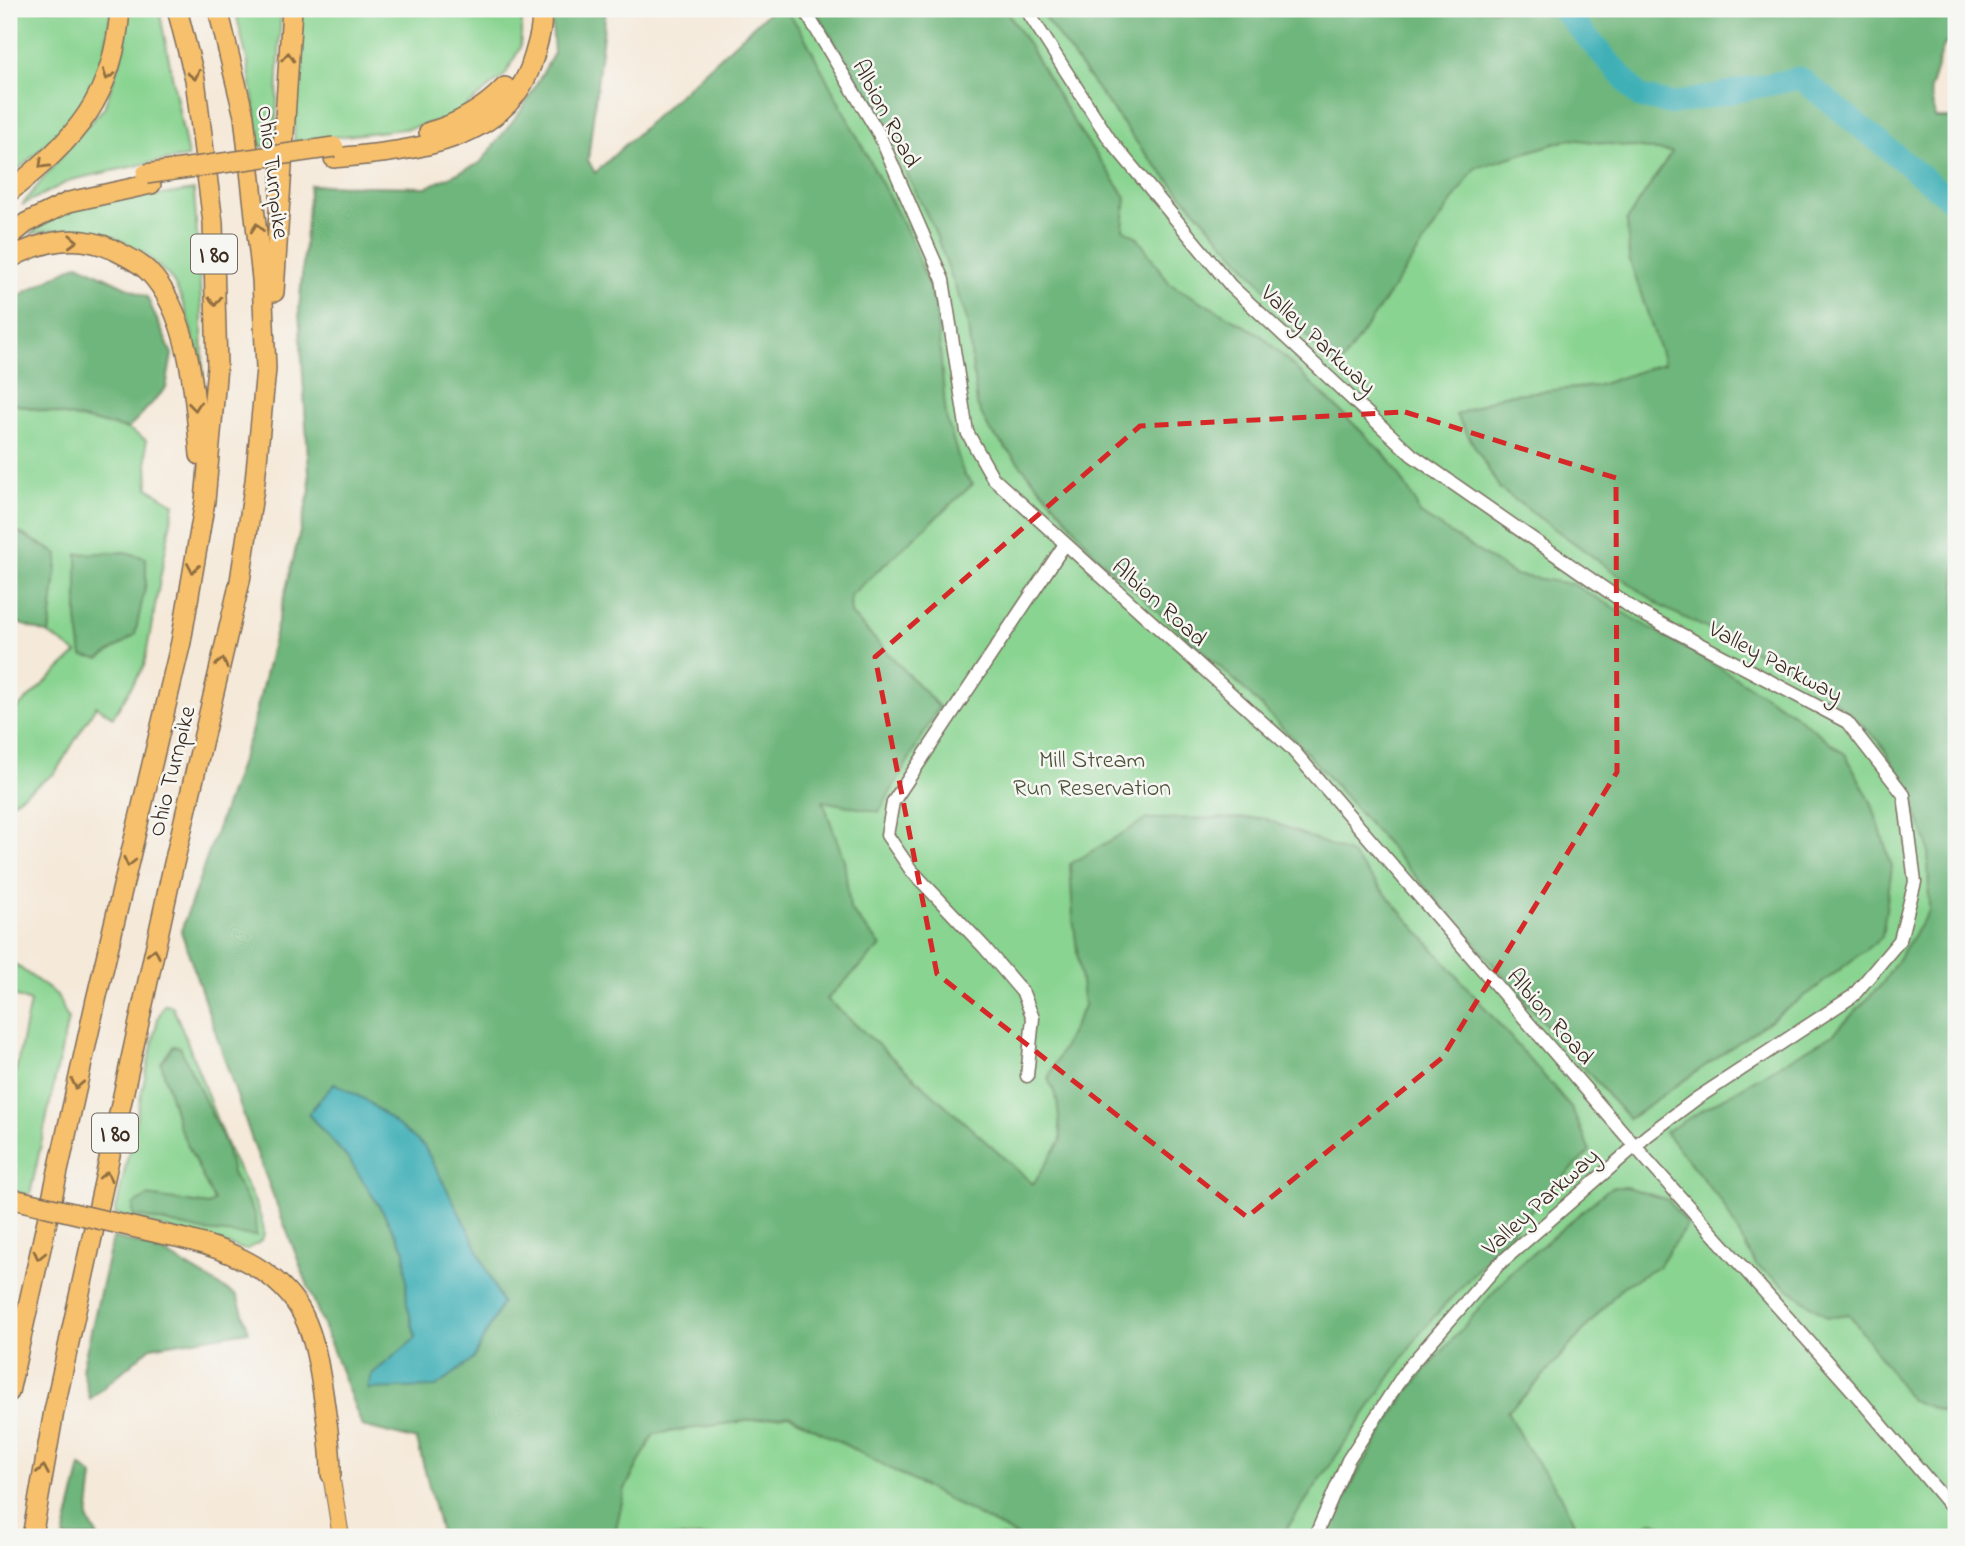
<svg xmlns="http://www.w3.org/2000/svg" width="1965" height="1546" font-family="'Indie Flower',sans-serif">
<rect width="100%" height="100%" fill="#f6f6f2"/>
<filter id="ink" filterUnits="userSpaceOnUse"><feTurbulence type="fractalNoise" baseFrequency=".0143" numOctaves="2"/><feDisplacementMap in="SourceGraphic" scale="14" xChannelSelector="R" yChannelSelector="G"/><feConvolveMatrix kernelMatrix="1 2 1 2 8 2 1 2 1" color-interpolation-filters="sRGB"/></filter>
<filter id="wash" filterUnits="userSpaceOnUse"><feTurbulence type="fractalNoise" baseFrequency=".00686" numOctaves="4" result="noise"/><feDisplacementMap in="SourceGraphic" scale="28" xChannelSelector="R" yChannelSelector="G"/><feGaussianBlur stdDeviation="1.57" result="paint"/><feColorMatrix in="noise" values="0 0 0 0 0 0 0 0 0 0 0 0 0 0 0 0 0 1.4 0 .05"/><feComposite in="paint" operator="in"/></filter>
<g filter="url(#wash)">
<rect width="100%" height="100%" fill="#f5e9d9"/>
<!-- green -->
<g fill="#89d491" stroke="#627f58" stroke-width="2">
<polygon points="9,9 111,9 102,76 76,117 9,178"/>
<polygon points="128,9 159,9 188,157 148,163 71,180 22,205 76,138 104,108 125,46"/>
<polygon points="235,9 281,9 275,144 260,147 248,64"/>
<polygon points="298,9 523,9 520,48 505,75 451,118 411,128 294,142"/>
<polygon points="772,9 1766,9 1956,166 1956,1537 463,1537 458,1483 361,1381 228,929 334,415"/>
<path d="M194 190 202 316 203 384C195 350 190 310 172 280 168 274 161 269 156 264 122 231 75 224 30 234 63 205 111 199 152 191L154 196Z"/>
<polygon points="9,403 128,429 146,440 148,488 174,504 144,666 113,717 96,706 55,773 9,804 9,716 77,653 49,634 58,554 9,527"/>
<polygon points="9,960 57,995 68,1019 30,1195 9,1190 9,1104 30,1002 9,994"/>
<path d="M164 1005 172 1006C195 1055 210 1108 232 1157 242 1178 262 1210 264 1232 264 1242 253 1246 246 1250L115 1214 158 1018Z"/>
</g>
<!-- forest -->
<g fill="#6eb67b" stroke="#54704c" stroke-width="2" fill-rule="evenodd">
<path d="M551 9H606L588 160 595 173 772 9H785L802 32 911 239 936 306 946 417 964 475 973 484 850 596 851 614 939 707 879 812 823 801 844 860 850 909 881 946 827 999 1033 1184 1061 1140 1057 1099 1048 1078 1084 1006 1073 918 1070 864 1147 819 1263 818 1351 854 1571 1107 1590 1151 1532 1209 1423 1329 1281 1537H1019L789 1415 654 1434 625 1489 614 1537H442L417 1440 362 1426 253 1143 181 931 251 733 310 490 299 310 310 185 427 187 480 163 523 108 554 53ZM308 1114 502 1303 369 1389 372 1374 416 1339 407 1304 405 1250 383 1212 350 1161Z"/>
<polygon points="815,9 1005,9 1028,44 1075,124 1126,197 1123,229 1137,237 1170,284 1261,335 1361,431 1390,460 1415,501 1419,513 1515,575 1572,584 1712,663 1793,713 1846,755 1872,804 1892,867 1882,937 1812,991 1629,1119 1305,751 1240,685 1098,558 1058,508 989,429 977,405 967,319 933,227 887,134"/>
<polygon points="1038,9 1956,9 1956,39 1944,45 1930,89 1935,118 1956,118 1956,1417 1911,1400 1849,1314 1827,1317 1756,1265 1721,1201 1665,1132 1833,1034 1882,984 1929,911 1928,844 1901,777 1879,741 1808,677 1662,607 1500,489 1456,415 1503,395 1596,386 1664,363 1629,258 1627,220 1672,152 1570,139 1475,168 1337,370 1144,152"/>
<polygon points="78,264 147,297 172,354 166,388 128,429 9,403 9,309 20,295"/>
<polygon points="9,527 58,554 49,634 9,620"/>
<polygon points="125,552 146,558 146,583 135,635 99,659 82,656 77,619 77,554"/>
<polygon points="173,1046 180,1047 225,1143 232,1173 255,1215 256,1236 203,1231 133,1215 133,1205 148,1196 209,1205 214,1201 179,1127 161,1063"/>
<polygon points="1611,1187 1626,1187 1668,1200 1687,1225 1658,1267 1622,1287 1527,1394 1507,1411 1526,1447 1561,1495 1580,1537 1326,1537 1328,1523 1406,1393 1511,1272"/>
<polygon points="113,1237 158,1249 237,1296 249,1331 151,1347 90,1399 82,1369"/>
<polygon points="81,1466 93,1476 88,1519 98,1537 64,1537"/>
<polygon points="1651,1521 1667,1527 1666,1537 1628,1537"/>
</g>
<!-- water -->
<polygon fill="#3fb0b7" stroke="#3d6d6a" stroke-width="2" points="334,1083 366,1100 424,1146 470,1233 502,1303 473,1359 436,1387 368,1389 372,1374 416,1338 407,1304 405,1250 383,1212 350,1161 308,1114"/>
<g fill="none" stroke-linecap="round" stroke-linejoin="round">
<!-- stream -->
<polyline stroke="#3fb0b7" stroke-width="3.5" points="1564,12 1566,9"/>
<!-- river -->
<polyline stroke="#3fb0b7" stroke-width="23" points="1562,9 1640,97 1673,104 1800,78 1956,204"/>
</g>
</g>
<g filter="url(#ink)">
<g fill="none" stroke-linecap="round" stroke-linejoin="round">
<!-- minor casing -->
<g stroke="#7c6d5f" stroke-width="15">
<g id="minor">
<polyline points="804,9 879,134 943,280 967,432 993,478 1291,748 1647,1160 1853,1391 1956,1513"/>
<polyline points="1026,9 1110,140 1231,286 1412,455 1635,610 1847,722 1904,795 1915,882 1900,940 1853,996 1696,1099 1648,1135 1498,1265 1407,1369 1348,1460 1315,1537"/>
<polyline points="1027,1076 1033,1018 1023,993 984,947 911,870 887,835 893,802 1065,544"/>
</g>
</g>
<!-- major casing -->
<g stroke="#7c6d5f" stroke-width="18">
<polyline id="major" points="331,1474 341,1537"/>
</g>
<!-- highway casing -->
<g stroke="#7c6d5f" stroke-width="22">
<g id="highway">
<path d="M429 132C457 125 485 108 505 87"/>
<path d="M334 158C408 151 511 144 534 56 539 39 543 26 541 9"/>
<path d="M9 192C76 138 114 98 120 9"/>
<polyline points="9,237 26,223 69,202 151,184"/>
<path d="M9 259C40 241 77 233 112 249 124 255 138 261 148 271 191 314 195 399 200 455"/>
<polyline points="274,292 292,9"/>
<path d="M162 1234C214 1244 277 1264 303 1315 315 1339 319 1367 323 1393 327 1420 331 1447 331 1474"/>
<polyline points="9,1392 96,1000 181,642 205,501 217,366 213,223 195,79 177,9"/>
<polyline points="32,1537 54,1411 171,876 240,581 255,481 266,369 262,279 244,116 218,9"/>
</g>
</g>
<!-- minor -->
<use href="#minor" stroke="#fff" stroke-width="12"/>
<!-- major -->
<use href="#major" stroke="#f7c06c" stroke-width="16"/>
<!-- highway -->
<use href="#highway" stroke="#f7c06c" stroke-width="19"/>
<!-- highway-bridge casing -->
<g stroke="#7c6d5f" stroke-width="22" stroke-linecap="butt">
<g id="highway-bridge">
<polyline points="146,174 334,147"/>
<polyline points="9,1198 162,1234"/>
</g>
</g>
<!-- highway-bridge -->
<use href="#highway-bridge" stroke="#f7c06c" stroke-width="19"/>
</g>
<!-- one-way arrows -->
<defs><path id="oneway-chevron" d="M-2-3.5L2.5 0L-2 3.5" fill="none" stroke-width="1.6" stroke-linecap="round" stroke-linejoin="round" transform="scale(1.75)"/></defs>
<g stroke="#906e41">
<use href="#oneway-chevron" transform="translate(288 57) rotate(-86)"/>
<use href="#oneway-chevron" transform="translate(108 75) rotate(109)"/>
<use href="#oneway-chevron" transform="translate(194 75) rotate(78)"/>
<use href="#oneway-chevron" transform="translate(43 164) rotate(136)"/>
<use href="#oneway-chevron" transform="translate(257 228) rotate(-96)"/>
<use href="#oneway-chevron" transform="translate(73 241) rotate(2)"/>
<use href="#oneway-chevron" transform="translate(215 301) rotate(88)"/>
<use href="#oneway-chevron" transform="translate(195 406) rotate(84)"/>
<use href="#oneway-chevron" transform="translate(193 568) rotate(99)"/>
<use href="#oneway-chevron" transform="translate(222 663) rotate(-77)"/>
<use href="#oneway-chevron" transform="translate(129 862) rotate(103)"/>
<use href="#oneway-chevron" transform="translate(154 953) rotate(-78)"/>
<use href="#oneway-chevron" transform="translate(77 1084) rotate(102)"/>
<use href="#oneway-chevron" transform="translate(106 1176) rotate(-77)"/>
<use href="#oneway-chevron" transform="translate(39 1255) rotate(103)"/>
<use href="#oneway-chevron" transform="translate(43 1470) rotate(-80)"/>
</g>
</g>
<!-- marked area -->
<path fill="none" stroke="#d62828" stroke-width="5" stroke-dasharray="14 9" stroke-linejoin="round" d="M1405 412 1616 478 1617 772 1442 1058 1247 1217 937 974 875 657 1140 426Z"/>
<g text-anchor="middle" stroke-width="5" stroke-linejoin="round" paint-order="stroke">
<!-- shield labels -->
<g fill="#f6f6f2" stroke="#73675e" stroke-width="2">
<rect x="191" y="234.5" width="46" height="39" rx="5"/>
<rect x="92" y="1113.5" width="46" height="39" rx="5"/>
</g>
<g font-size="23" font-weight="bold" fill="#3b2a1e">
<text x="214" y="262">I 80</text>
<text x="115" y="1141">I 80</text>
</g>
<!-- street labels -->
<g font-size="24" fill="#3b2a1e" stroke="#f6f6f2">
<text transform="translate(887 113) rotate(62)" y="8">Albion Road</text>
<text transform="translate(274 172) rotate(83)" y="8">Ohio Turnpike</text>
<text transform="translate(1319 339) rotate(43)" y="8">Valley Parkway</text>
<text transform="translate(1160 602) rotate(42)" y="8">Albion Road</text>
<text transform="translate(1776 661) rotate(28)" y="8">Valley Parkway</text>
<text transform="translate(171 771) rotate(-76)" y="8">Ohio Turnpike</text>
<text transform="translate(1551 1016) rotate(49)" y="8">Albion Road</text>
<text transform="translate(1540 1201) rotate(-42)" y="8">Valley Parkway</text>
</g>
<!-- park labels -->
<g font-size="24" fill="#4e543b" stroke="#f6f6f2">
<text x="1092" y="767">Mill Stream<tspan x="1092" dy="28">Run Reservation</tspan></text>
</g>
</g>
<!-- margin -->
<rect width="1965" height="1546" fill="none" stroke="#f6f6f2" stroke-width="35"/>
</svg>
